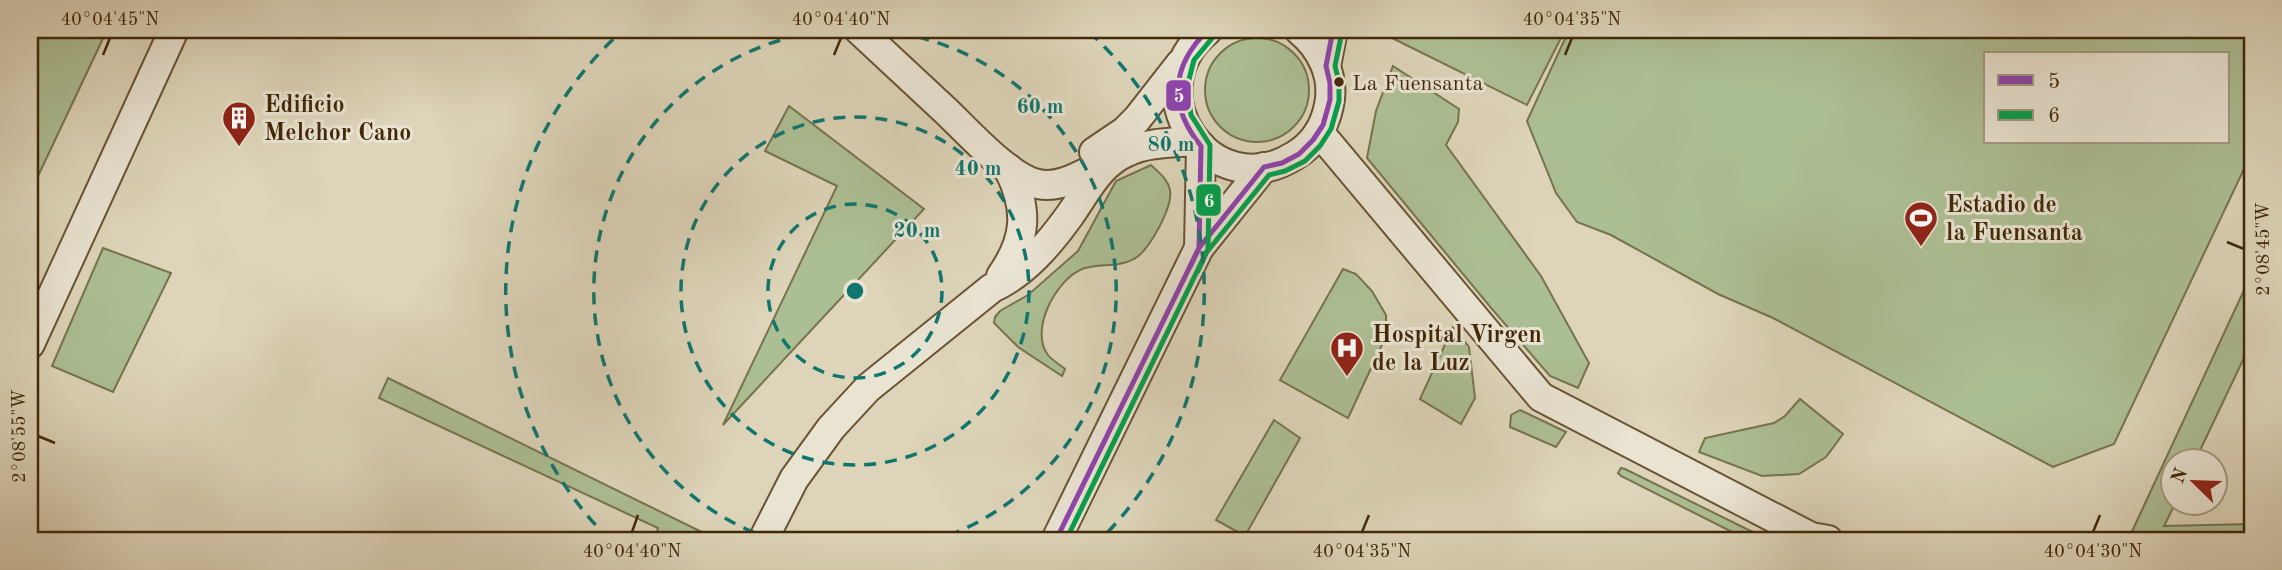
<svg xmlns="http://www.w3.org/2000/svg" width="2282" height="570" font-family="'Old Standard TT',serif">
<rect width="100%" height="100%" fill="#ddd4b9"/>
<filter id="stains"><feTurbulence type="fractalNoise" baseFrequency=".00286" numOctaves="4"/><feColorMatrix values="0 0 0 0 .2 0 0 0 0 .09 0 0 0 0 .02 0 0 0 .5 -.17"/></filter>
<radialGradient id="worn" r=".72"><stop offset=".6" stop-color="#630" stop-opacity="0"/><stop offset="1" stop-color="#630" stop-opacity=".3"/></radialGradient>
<!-- green -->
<g fill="#acbe93" stroke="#77734e" stroke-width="2" fill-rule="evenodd">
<polygon points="30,30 107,30 30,193"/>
<polygon points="1376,30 1565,30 1527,105"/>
<path d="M1569 30H2252V152L2114 444 2053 467 1773 318 1718 294 1611 235 1577 222 1556 193 1527 121ZM1986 54H2228V142H1986Z"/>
<circle cx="1257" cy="90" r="52"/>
<polygon points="1393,66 1459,109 1458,122 1446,145 1541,276 1589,363 1578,388 1550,376 1492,309 1367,158 1376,111"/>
<polygon points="789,106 924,209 723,425 837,186 765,151"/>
<path d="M1151 165C1158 172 1168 179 1170 190 1173 207 1149 251 1134 259 1118 268 1099 263 1082 269 1056 280 1029 330 1048 355 1052 360 1060 365 1065 369L1062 376 1018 347 994 323 995 317 1000 311 1028 295 1078 251 1116 181Z"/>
<polygon points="103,248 171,273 113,392 52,366"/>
<polygon points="1343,269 1356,274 1372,291 1386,315 1386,336 1348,418 1280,380"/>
<polygon points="2252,273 2252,341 2195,461 2174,462 2175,504 2164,526 2251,524 2252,540 2128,540"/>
<polygon points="1453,327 1469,347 1475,398 1461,424 1420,399"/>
<polygon points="388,378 718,540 654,540 658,528 379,398"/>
<polygon points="1800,399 1843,434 1826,457 1799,474 1762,476 1699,452 1705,438 1774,423 1785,416"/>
<polygon points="1520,410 1566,432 1556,447 1510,427 1511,415"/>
<polygon points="1274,420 1300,438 1245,536 1216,520"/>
<polygon points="1621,468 1625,469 1769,540 1748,540 1621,476 1618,473"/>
</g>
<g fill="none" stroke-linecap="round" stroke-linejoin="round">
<!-- minor casing -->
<g stroke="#695334" stroke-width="32">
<g id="minor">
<path d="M859 30C888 57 917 84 946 111 967 131 1010 179 1038 184 1062 189 1083 173 1104 164"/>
<path d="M1208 30C1132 92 1212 207 1294 156 1313 145 1325 126 1329 105 1335 76 1321 48 1299 30"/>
<polyline points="1326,66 1333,30"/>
<polyline points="1319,132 1541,397 1811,537 1828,540"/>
<polyline points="1094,152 1125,131 1137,119 1180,64"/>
<polyline points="1199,248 1201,146"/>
<path d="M1001 276C1027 239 1029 209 1008 168"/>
<polyline points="30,344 174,30"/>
<path d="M763 540 794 479 831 428 868 388 992 288C1025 273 1050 243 1070 215 1087 191 1099 164 1127 152 1148 142 1173 143 1196 141"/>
<polyline points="1056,540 1199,248 1264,167"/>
</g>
</g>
<!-- minor -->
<use href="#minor" stroke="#e9e3d2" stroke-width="28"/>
<!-- bus-1 casing -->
<g stroke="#e9e3d2" stroke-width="10">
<g id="bus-1">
<path d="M1190 267 1199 248 1201 146C1168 106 1171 66 1208 30"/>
<polyline points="1056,540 1199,248 1264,167 1282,163 1299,154 1313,140 1323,125 1330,100 1330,83 1326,66 1333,30"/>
</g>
</g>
<!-- bus-2 casing -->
<g stroke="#e9e3d2" stroke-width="10">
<g id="bus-2">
<polyline points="1198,271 1208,249 1210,145 1191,115 1187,87 1194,60 1214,36"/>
<polyline points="1066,540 1206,253 1269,175 1285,171 1305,161 1320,146 1331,129 1339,101 1339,82 1335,66 1342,32"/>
</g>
</g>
<!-- bus-1 -->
<use href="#bus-1" stroke="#8e44ad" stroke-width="5"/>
<!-- bus-2 -->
<use href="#bus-2" stroke="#03a04d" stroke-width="5"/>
</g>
<!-- ticks -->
<path fill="none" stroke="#422808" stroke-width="2.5" d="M103 55 110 38M834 55 841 38M1565 55 1572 38M2227 242 2244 249M38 436 55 443M632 532 638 515M1362 532 1369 515M2093 532 2100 515"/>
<!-- distance rings -->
<g fill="none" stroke="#0f766e" stroke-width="3.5" stroke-dasharray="12 9">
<circle cx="855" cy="291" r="87"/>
<circle cx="855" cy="291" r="174"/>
<path d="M774 540A262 262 0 0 1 834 30M876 30A262 262 0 0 1 936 540"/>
<path d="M610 540A349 349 0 0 1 621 32M1089 32A349 349 0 0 1 1100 540"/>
</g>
<!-- icons -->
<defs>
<g id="building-pin" transform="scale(1.75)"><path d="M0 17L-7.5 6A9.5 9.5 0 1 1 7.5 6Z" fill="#8f2418" stroke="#e9e3d2"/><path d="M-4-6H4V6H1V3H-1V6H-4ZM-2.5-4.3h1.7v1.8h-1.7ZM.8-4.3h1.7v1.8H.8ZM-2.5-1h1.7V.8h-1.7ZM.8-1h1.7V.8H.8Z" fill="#fff"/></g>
<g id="stadium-pin" transform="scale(1.75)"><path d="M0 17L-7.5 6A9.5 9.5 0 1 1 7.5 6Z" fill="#8f2418" stroke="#e9e3d2"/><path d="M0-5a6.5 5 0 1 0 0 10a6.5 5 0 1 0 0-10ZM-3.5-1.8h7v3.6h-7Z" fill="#fff"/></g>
<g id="hospital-pin" transform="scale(1.75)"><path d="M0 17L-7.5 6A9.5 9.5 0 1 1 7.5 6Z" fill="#8f2418" stroke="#e9e3d2"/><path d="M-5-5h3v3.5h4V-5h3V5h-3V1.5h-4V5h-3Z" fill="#fff"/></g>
</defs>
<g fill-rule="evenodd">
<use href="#building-pin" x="239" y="118"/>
<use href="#stadium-pin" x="1921" y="218"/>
<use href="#hospital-pin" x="1347" y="348"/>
</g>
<!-- markers -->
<circle fill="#422808" stroke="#e9e3d2" stroke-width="2.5" cx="1339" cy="82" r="6"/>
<g text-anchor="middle" stroke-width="6" stroke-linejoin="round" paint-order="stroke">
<!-- bus labels -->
<g font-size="22" fill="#422808" stroke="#e9e3d2" text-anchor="start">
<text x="1352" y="90">La Fuensanta</text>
</g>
<!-- poi labels -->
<g font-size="24" font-weight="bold" fill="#422808" stroke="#e9e3d2" text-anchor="start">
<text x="264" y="112">Edificio<tspan x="264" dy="28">Melchor Cano</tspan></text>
<text x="1946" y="212">Estadio de<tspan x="1946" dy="28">la Fuensanta</tspan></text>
<text x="1372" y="342">Hospital Virgen<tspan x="1372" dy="28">de la Luz</tspan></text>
</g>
</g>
<circle cx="855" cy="291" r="10" fill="#0f766e" stroke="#e9e3d2" stroke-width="3.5"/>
<g font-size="21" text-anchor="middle" font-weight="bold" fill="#0f766e" stroke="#e9e3d2" stroke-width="6" stroke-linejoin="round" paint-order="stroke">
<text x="1040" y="113">60 m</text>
<text x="1171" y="151">80 m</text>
<text x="978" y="175">40 m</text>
<text x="917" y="237">20 m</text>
</g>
<g stroke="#e9e3d2" stroke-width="2.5">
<rect x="1165" y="79" width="27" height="33" rx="7" fill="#8e44ad"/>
<rect x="1195" y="183" width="27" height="34" rx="7" fill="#03a04d"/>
</g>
<g font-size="19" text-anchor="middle" font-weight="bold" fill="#fff">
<text x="1179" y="102">5</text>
<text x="1209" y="207">6</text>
</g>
<!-- margin -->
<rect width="2282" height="570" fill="none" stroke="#ddd4b9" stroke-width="77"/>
<!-- legend -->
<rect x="1984" y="52" width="245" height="91" fill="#e9e3d2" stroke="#a69881" stroke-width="2"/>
<rect x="1998" y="75" width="35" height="10" fill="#8e44ad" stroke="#a69881" stroke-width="2"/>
<text x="2048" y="88" font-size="21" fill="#422808">5</text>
<rect x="1998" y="110" width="35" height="10" fill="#03a04d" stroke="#a69881" stroke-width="2"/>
<text x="2048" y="122" font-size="21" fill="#422808">6</text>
<!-- north arrow -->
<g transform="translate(2194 482) rotate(293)"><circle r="33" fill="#e9e3d2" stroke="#a69881" stroke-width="2"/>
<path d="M0-5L12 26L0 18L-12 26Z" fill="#8f2418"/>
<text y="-10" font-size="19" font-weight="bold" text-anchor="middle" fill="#422808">N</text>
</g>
<rect x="38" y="38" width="2206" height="494" fill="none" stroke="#422808" stroke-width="2.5"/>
<g font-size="18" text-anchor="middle" fill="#422808">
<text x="110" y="25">40°04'45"N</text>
<text x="841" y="25">40°04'40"N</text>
<text x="1572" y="25">40°04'35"N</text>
<text transform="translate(2263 249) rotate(-90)" y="6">2°08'45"W</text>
<text transform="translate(19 436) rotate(-90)" y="6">2°08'55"W</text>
<text x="632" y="557">40°04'40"N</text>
<text x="1362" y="557">40°04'35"N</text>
<text x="2093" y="557">40°04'30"N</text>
</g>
<rect width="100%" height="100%" filter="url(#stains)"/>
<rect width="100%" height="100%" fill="url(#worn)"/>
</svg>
